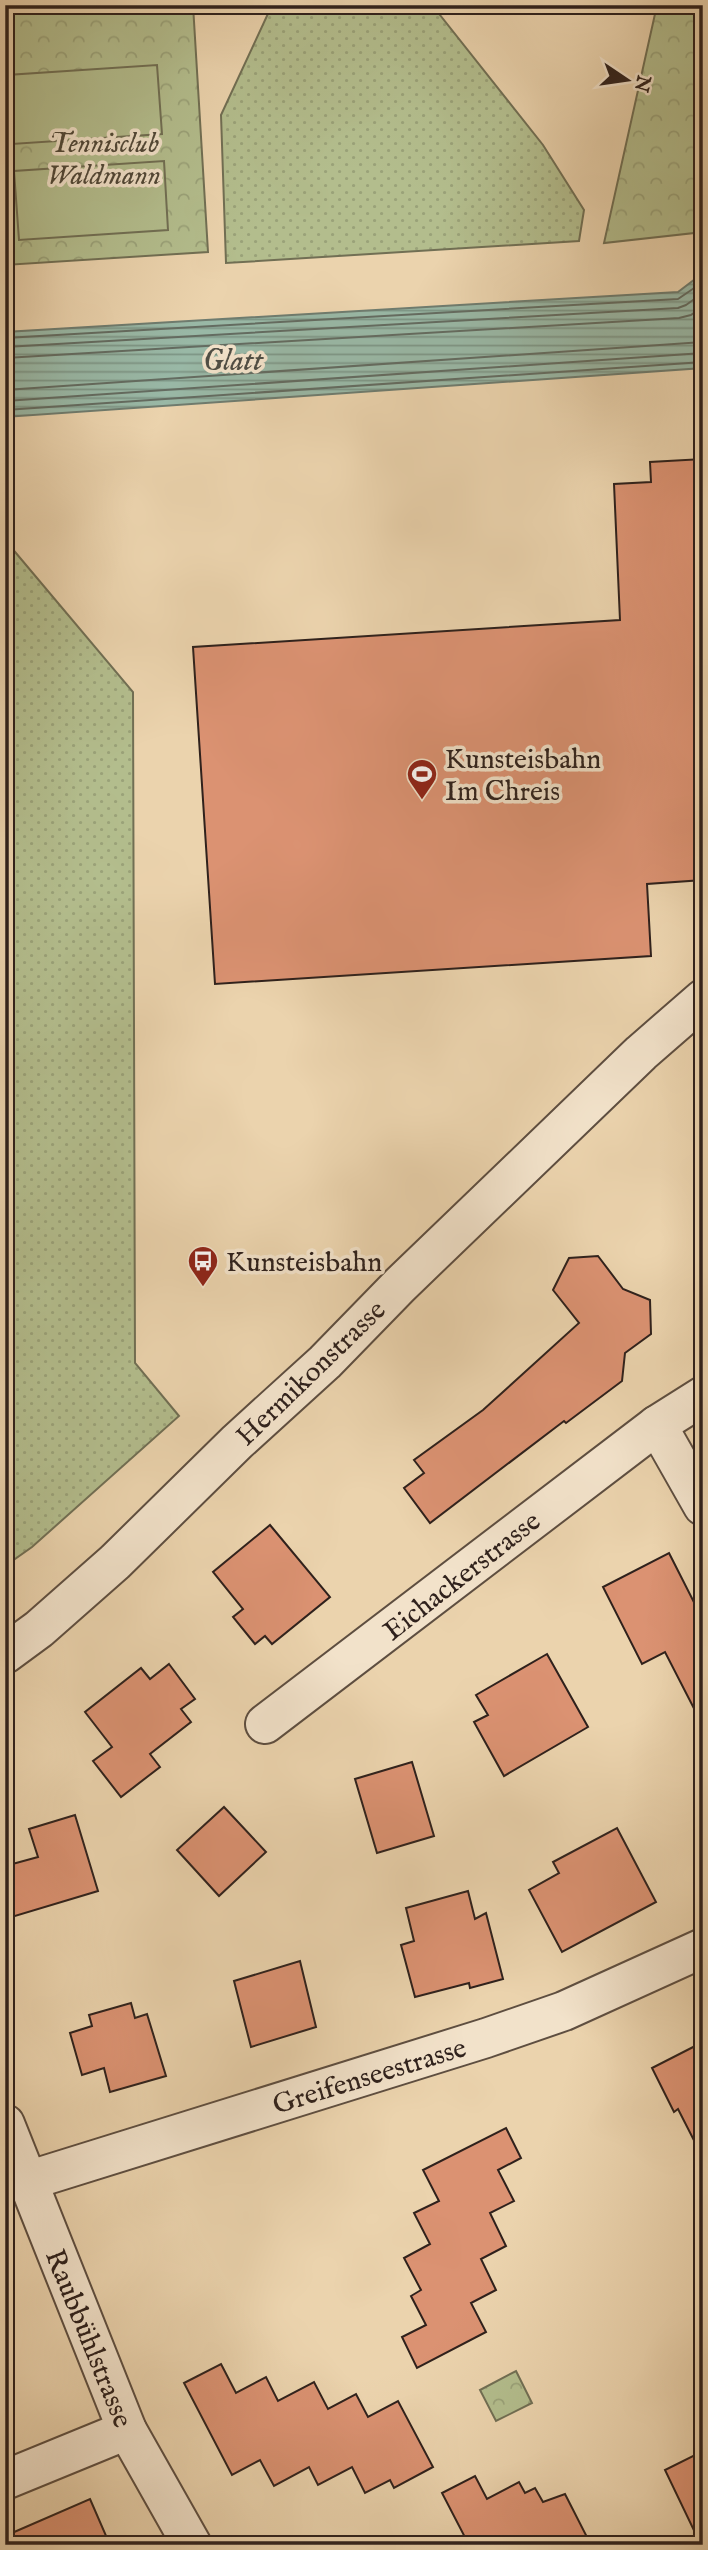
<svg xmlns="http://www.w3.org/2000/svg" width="708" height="2550" font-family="'IM FELL English',serif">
<defs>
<pattern id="grass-dots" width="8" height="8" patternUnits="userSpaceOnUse" patternTransform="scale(1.75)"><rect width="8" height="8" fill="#b3bd8d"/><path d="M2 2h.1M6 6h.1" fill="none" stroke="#9aa279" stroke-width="1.8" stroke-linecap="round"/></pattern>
<pattern id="forest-crowns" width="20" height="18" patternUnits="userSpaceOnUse" patternTransform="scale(1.75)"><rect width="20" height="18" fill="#b3bd8d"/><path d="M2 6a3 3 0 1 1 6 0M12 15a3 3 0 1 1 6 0" fill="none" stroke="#9aa279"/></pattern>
<pattern id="water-rules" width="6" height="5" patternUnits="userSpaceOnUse" patternTransform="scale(1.75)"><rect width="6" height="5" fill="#99b8a6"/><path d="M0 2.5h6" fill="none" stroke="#7d9586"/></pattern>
</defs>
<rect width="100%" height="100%" fill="#ebd3ad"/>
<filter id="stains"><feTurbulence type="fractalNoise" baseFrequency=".00286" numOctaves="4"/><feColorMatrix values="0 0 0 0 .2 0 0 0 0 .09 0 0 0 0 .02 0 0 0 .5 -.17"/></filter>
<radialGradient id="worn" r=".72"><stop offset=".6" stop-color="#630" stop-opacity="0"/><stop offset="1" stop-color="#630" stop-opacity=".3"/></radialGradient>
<!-- grass -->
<g fill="url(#grass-dots)" stroke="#716f54" stroke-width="2">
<polygon points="272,5 432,5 543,145 584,210 579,241 226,263 221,115"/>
<polygon points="5,540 133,692 135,1363 179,1416 32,1547 5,1566"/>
</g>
<!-- forest -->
<g fill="url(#forest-crowns)" stroke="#716f54" stroke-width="2">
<polygon points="5,5 193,5 208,252 5,265"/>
<polygon points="657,5 703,5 703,232 604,243"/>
<polygon points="516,2371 532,2403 496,2421 480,2390"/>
</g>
<!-- pitch -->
<g fill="#b3bd8d" stroke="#716f54" stroke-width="2">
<polygon points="157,65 162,134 12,144 7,75"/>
<polygon points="164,161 168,230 19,240 14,171"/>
</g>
<!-- water -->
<polygon fill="url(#water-rules)" stroke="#6f7c6f" stroke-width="2" points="703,273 703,368 5,417 5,332 678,292"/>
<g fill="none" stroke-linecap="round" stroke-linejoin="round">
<!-- shore -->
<g stroke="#646c61" stroke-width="2">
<polyline points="5,338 678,299 703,282"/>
<polyline points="5,347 678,308 686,305 703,293"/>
<polyline points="5,358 679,318 691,315 703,306"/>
<polyline points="5,390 703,342"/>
<polyline points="5,401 703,353"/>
<polyline points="5,410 703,362"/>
</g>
</g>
<!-- building -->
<g fill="#db9272" stroke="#2f211c" stroke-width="2">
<polygon points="703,459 703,880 647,884 651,956 215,984 193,647 620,620 614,484 651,482 650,462"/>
<polygon points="598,1256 623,1289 650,1300 651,1334 625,1353 622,1381 566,1423 564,1421 430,1523 404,1488 424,1473 414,1460 483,1410 579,1323 553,1290 569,1258"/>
<polygon points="270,1525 330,1597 272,1644 265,1636 255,1644 233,1617 243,1609 213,1572"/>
<polygon points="669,1553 703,1620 703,1726 665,1652 642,1664 603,1587"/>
<polygon points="547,1654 588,1727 504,1776 474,1722 488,1715 476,1695"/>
<polygon points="169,1664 195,1699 181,1709 191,1722 150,1754 160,1767 121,1797 93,1761 112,1747 85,1712 141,1668 150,1679"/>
<polygon points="412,1762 434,1836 377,1853 355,1779"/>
<polygon points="224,1807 266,1852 219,1896 177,1850"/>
<polygon points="75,1815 98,1891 5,1919 5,1866 38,1857 29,1829"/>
<polygon points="617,1828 656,1902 562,1952 529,1890 559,1873 553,1862"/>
<polygon points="468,1891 475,1919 486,1913 503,1979 470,1988 469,1983 415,1997 401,1945 414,1941 406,1908"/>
<polygon points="300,1961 316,2027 251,2047 234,1981"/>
<polygon points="131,2003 135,2018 147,2014 166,2076 110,2092 104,2068 82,2075 70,2033 92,2026 89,2015"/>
<polygon points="703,2042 703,2158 678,2109 674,2112 652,2068"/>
<polygon points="506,2128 521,2158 498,2170 514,2201 490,2213 506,2246 481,2259 496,2290 471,2303 486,2332 417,2368 402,2337 426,2325 411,2296 421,2290 404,2258 430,2244 414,2213 439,2201 423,2170"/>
<polygon points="221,2364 236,2393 266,2377 278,2401 314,2382 328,2409 356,2394 368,2417 398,2401 433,2467 394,2488 390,2480 365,2493 352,2467 318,2485 309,2467 274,2486 260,2460 232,2475 184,2383"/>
<polygon points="703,2451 703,2545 701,2545 665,2470"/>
<polygon points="475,2476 487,2499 519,2482 525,2493 535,2488 543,2502 565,2494 591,2545 469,2545 442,2493"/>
<polygon points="90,2499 110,2545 5,2545 5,2536"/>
</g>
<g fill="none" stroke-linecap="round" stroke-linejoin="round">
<!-- minor casing -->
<g stroke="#5e4e40" stroke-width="42">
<g id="minor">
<polyline points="657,1425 703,1506"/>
<polyline points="5,1654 39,1629 115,1562 237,1442 325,1362 400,1285 641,1053 703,999"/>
<polyline points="265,1724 657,1425 703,1396"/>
<polyline points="5,2124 127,2430 192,2545"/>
<polyline points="27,2181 486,2038 564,2011 703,1948"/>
<polyline points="5,2480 127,2430"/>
</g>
</g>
<!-- minor -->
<use href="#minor" stroke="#f2e2ca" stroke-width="38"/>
</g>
<!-- icons -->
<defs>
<g id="stadium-pin" transform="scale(1.575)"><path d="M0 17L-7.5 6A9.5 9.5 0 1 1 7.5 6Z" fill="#8f2418" stroke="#f2e2ca"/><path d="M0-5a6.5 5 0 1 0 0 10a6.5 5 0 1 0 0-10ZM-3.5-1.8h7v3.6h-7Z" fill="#fff"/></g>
<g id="bus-pin" transform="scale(1.575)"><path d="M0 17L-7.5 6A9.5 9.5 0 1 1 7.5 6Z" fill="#8f2418" stroke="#f2e2ca"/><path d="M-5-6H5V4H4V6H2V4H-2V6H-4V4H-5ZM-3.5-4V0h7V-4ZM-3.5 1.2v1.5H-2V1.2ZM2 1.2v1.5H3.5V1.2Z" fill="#fff"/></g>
</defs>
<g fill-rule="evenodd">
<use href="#stadium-pin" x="422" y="774"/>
<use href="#bus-pin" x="203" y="1261"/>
</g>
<g text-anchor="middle" stroke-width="7" stroke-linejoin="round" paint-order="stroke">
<!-- park labels -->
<g font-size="28" font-style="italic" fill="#504838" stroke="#f2e2ca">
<text x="104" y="152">Tennisclub<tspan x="104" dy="32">Waldmann</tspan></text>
</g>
<!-- poi labels -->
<g font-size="28" fill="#2f211c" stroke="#f2e2ca" text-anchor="start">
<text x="445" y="768">Kunsteisbahn<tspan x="445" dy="32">Im Chreis</tspan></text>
<text x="226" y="1271">Kunsteisbahn</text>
</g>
<!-- street labels -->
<g font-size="28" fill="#2f211c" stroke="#f2e2ca">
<text transform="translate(310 1372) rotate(-44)" y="10">Hermikonstrasse</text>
<text transform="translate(461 1575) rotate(-38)" y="10">Eichackerstrasse</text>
<text transform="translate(369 2075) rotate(-17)" y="10">Greifenseestrasse</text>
<text transform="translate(90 2338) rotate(68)" y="10">Raubbühlstrasse</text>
</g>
<!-- water labels -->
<g font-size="30" font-style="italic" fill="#4f4e45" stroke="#f2e2ca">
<text x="233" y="370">Glatt</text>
</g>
</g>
<!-- margin -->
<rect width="708" height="2550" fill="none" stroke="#ebd3ad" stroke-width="28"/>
<rect x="7" y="7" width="694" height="2536" fill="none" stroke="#2f211c" stroke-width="3.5"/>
<rect x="14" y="14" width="680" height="2522" fill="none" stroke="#2f211c" stroke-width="2"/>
<!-- north arrow -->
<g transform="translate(627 80) rotate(103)" stroke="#f2e2ca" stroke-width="5" paint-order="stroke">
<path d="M0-5L12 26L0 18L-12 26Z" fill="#2f211c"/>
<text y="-10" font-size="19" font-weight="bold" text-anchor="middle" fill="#2f211c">N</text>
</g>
<rect width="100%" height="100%" filter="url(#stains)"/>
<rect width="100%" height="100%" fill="url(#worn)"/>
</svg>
